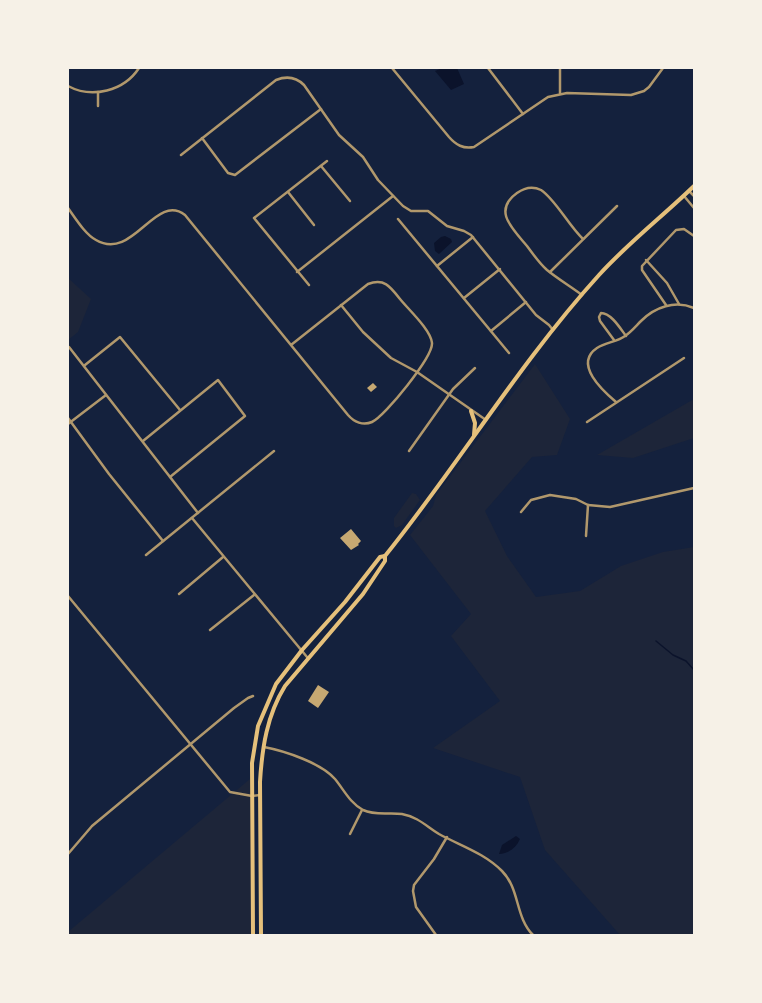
<svg xmlns="http://www.w3.org/2000/svg" width="762" height="1003" font-family="Karla,sans-serif">
<rect width="100%" height="100%" fill="#14213d"/>
<!-- green -->
<g fill="#1d2539">
<polygon points="68,278 91,299 78,332 68,340"/>
<polygon points="535,364 570,419 557,455 532,457 485,511 507,556 536,597 580,591 621,566 663,552 694,547 694,935 620,935 545,850 520,777 433,748 500,701 451,636 471,614 410,535 433,506 436,495"/>
<polygon points="694,399 694,438 633,458 597,455"/>
<polygon points="412,493 416,494 420,500 402,525 396,528 394,526 394,518"/>
<polygon points="250,779 251,935 68,935 68,932"/>
</g>
<!-- water -->
<g fill="#0b132b">
<polygon points="442,68 457,68 464,84 451,90 435,71"/>
<polygon points="445,236 451,239 452,242 439,254 435,251 434,243 441,237"/>
<path d="M516 836 520 839C516 848 509 853 499 854L502 845Z"/>
</g>
<g fill="none" stroke-linecap="round" stroke-linejoin="round">
<!-- stream -->
<polyline stroke="#0b132b" stroke-width="1.5" points="656,641 673,655 686,661 694,670"/>
</g>
<!-- building -->
<g fill="#c6a872">
<polygon points="373,383 377,387 371,392 367,388"/>
<polygon points="351,529 361,541 358,544 359,545 351,550 340,538"/>
<polygon points="318,685 329,692 318,708 308,701"/>
</g>
<g fill="none" stroke-linecap="round" stroke-linejoin="round">
<!-- minor -->
<g stroke="#b1986c" stroke-width="2.5">
<path d="M392 68 449 137C456 145 463 149 474 147L548 97 567 93 631 95 644 91 649 87 663 68"/>
<polyline points="488,68 523,114"/>
<path d="M68 86C92 99 124 91 139 68"/>
<polyline points="560,93 560,68"/>
<polyline points="98,106 98,92"/>
<polyline points="202,138 228,173 235,175 321,109"/>
<path d="M181 155 276 80C286 76 296 77 304 85L339 135 363 157 378 180 403 206 411 211H428L447 226 464 231 471 235 536 315 549 325 553 330"/>
<polyline points="321,166 350,201"/>
<polyline points="689,191 694,196"/>
<polyline points="288,192 314,225"/>
<polyline points="684,196 694,208"/>
<path d="M68 208C76 219 85 234 96 240 133 262 155 192 185 215L348 415C354 422 363 426 372 422 385 416 433 357 432 343 431 330 408 309 400 299 390 286 384 278 368 284L291 345"/>
<polyline points="398,219 509,353"/>
<polyline points="646,260 667,283 679,304"/>
<polyline points="437,266 473,237"/>
<polyline points="297,272 393,196"/>
<polyline points="550,272 617,206"/>
<polyline points="309,285 254,218 327,161"/>
<path d="M582 295C570 286 558 279 547 270 539 263 533 254 527 246 513 229 492 211 517 193 524 188 533 186 541 190 555 199 569 226 583 239"/>
<polyline points="464,298 500,269"/>
<polyline points="341,305 363,332 391,358 417,372 486,420"/>
<polyline points="666,305 642,270 642,266 676,230 684,229 694,236"/>
<polyline points="491,331 526,302"/>
<path d="M614 340 600 321 599 317 601 313C611 313 620 328 626 336"/>
<polyline points="69,347 198,513"/>
<polyline points="85,365 120,337 180,410"/>
<path d="M616 402C603 391 573 364 597 348 606 342 617 342 625 336 631 332 636 326 641 321 655 307 675 300 694 308"/>
<polyline points="68,418 109,474 163,541"/>
<polyline points="587,422 684,358"/>
<polyline points="68,424 106,395"/>
<polyline points="143,441 218,380 245,416 170,477"/>
<polyline points="409,451 453,389 475,368"/>
<polyline points="521,512 531,500 550,495 576,499 588,505 610,507 694,488"/>
<polyline points="192,518 307,657"/>
<polyline points="586,536 588,505"/>
<polyline points="146,555 274,451"/>
<polyline points="179,594 223,557"/>
<polyline points="68,596 230,792 252,796 260,795"/>
<polyline points="210,630 254,595"/>
<path d="M264 747C285 751 321 763 335 779 344 790 350 803 363 810 376 816 389 812 402 814 418 817 426 826 439 834 461 846 484 853 502 871 520 889 515 917 533 935"/>
<polyline points="350,834 362,810"/>
<polyline points="68,854 92,826 234,708 248,698 253,696"/>
<polyline points="436,935 416,907 413,891 414,885 434,859 447,837"/>
</g>
<!-- primary -->
<g stroke="#e5c07b" stroke-width="4">
<polyline points="471,411 475,423 474,435"/>
<path d="M385 556C459 464 520 362 599 275 628 243 663 216 694 186"/>
<polyline points="253,935 252,763 258,726 276,684 302,650 345,602 380,557 385,556"/>
<path d="M261 935 260 782C262 748 267 715 285 686L363 594 385 561V556"/>
</g>
</g>
<!-- border -->
<rect width="762" height="1003" fill="none" stroke="#f6f1e7" stroke-width="138"/>
</svg>
